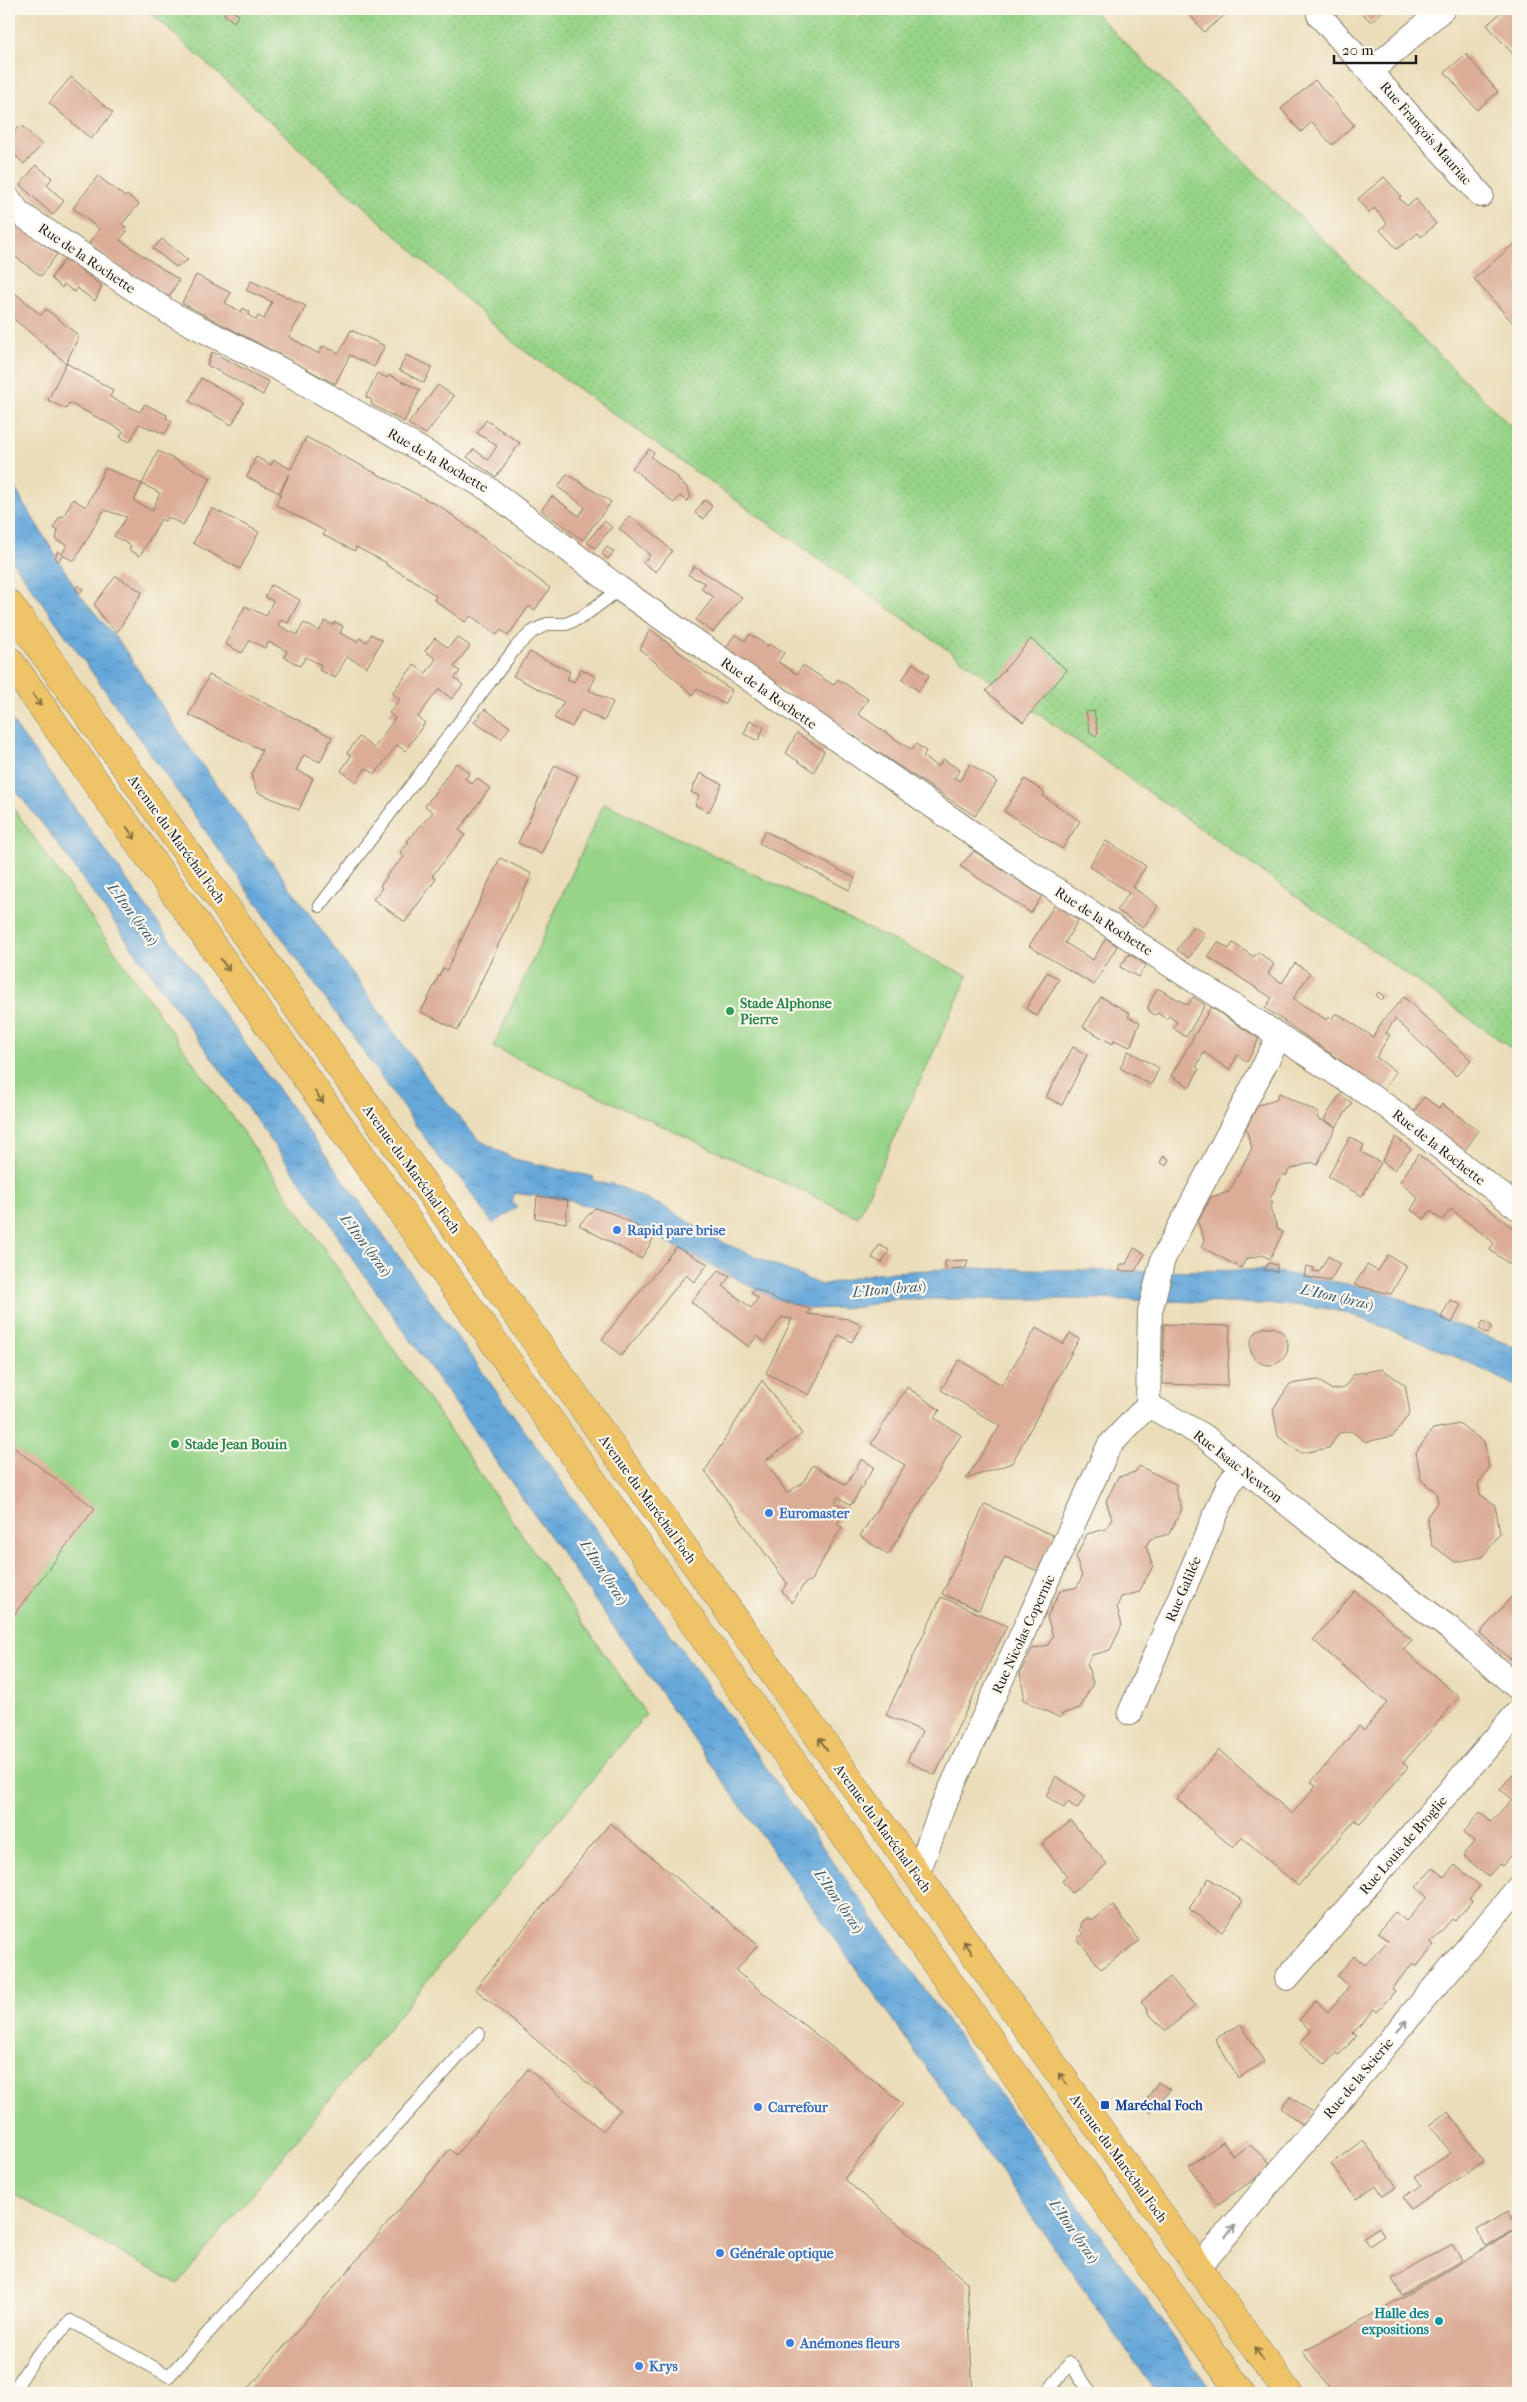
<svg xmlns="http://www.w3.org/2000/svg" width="1527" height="2402" font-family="'IM FELL French Canon',serif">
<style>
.grass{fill:url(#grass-dots);stroke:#5a7852}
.park{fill:#97d488;stroke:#5a7852}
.water{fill:url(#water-ripples);stroke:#41627b}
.building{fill:#dbad97}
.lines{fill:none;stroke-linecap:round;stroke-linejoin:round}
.service-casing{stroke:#847c6a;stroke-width:14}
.minor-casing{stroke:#847c6a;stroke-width:26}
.primary-casing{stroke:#847c6a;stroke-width:29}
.service{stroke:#fff;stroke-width:12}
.minor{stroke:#fff;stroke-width:24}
.primary{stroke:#efc469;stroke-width:28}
.oneway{stroke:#867042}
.oneway2{stroke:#999}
.leisure-dot{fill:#2e9e5b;stroke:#fbf7ec;stroke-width:2}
.shop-dot{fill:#3f7fe0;stroke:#fbf7ec;stroke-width:2}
.transit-dot{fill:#1a4fb4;stroke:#fbf7ec;stroke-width:2}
.culture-dot{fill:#0f9aa8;stroke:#fbf7ec;stroke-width:2}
.labels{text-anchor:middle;stroke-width:4.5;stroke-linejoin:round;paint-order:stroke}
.street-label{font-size:14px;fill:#1c1c1c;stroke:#fbf7ec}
.leisure-label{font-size:14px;font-weight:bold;fill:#27864d;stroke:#fbf7ec;text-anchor:start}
.shop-label{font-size:14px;font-weight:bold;fill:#366cbe;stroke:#fbf7ec;text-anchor:start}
.transit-label{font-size:14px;font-weight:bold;fill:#164399;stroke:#fbf7ec;text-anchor:start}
.culture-label{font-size:14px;font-weight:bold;fill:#0d838f;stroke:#fbf7ec;text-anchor:end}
.water-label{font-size:15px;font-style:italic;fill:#3d5b71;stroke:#fbf7ec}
</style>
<defs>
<pattern id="grass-dots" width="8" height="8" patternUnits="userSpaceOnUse" patternTransform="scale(1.25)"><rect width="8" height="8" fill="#97d488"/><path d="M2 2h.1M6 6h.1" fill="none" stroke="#82b575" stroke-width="1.8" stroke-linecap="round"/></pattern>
<pattern id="water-ripples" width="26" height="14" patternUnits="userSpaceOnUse" patternTransform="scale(1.25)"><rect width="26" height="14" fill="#66a8da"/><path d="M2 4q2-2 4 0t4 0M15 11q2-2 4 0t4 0" fill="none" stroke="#5388b0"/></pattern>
</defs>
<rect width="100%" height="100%" fill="#fbf7ec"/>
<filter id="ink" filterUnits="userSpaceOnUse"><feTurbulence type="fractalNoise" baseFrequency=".02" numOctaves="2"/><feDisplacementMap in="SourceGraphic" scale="10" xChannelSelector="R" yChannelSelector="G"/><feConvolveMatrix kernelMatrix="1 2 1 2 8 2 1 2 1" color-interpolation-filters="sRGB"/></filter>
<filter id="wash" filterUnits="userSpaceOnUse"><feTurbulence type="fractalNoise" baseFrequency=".0096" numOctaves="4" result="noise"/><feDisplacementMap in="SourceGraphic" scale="20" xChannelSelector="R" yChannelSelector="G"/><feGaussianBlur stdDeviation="1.12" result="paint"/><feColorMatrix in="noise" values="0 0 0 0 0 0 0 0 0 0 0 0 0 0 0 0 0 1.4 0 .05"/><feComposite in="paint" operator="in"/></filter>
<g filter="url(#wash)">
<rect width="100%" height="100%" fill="#ebddb9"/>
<!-- grass -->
<path class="grass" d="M147,9H850L858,19L871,9H1091L1518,433V1053L515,344Z"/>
<!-- park -->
<path class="park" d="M9,802L266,1165L646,1714L178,2284L9,2192Z
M604,803L968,976L858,1217L493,1047Z"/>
<!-- water -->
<path class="water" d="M9,479L79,594L121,644L187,744L432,1085L479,1140L514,1159L594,1177L593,1180L609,1185L611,1183L662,1206L724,1243L821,1285L876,1273L966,1268L1135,1271L1264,1270L1354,1285L1391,1294L1452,1323L1518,1348V1387L1459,1358L1378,1325L1347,1313L1324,1308L1292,1305L1100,1299H891L861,1307L810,1309L775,1299L614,1214L568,1200L514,1193L512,1203L517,1207L493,1224L460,1177L445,1166L11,559L14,554L9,545Z
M9,717L551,1467L1213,2393H1157L346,1249L329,1221L52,836L9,782Z"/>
<g id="blocks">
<!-- building -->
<path class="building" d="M228,9L239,15L234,22L224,14Z
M1185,9H1232L1204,32Z
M1358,9H1385L1371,22Z
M1505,9H1518V60L1487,25Z
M1466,54L1498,92L1477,110L1445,72Z
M71,77L113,113L91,139L49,103Z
M1315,80L1354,125L1332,145L1312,122L1301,132L1281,109Z
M21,125L42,145L24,164L9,149V136Z
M36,165L52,178L47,185L64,201L53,215L20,185Z
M98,176L125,197L127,195L139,204L122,224L128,230L120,240L179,280L169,297L132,276L89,243L99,229L73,208Z
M1384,177L1401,196L1399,198L1407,206L1416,199L1436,224L1421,237L1418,233L1397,249L1380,230L1387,223L1374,208L1369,213L1358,199Z
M16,224L57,254L41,276L9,252V233Z
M162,239L188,260L176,267L153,249Z
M1518,240V320L1514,324L1474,279Z
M65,259L102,286L95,301L77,288L74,292L64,284L62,288L51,278Z
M196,275L231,293L225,303L241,312L243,308L250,312L248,315L256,320L258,316L264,319L272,302L246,290L251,281L306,306L289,337L319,354L323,346L339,353L351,330L385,346L374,367L350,355L335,384L182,303Z
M9,288L41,315L46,309L79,336L66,363L9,315Z
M212,352L269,382L263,395L207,365Z
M406,355L432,367L424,383L399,370Z
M66,363L113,390L110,397L140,412L145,404L167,415L166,418L172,421L165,434L139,424L130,442L120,437L123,431L110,424L69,403L66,409L48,400Z
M377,373L387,378L389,375L420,390L404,422L371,404L372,400L366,397Z
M201,378L244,402L232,425L189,401Z
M438,385L454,396L426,434L408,424Z
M486,420L520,443L496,477L467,457L474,449L488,460L497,446L477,433Z
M306,437L441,507L550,588L535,610L529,606L508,636L501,630L497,635L471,616L465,622L434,600L436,596L412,579L386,565L387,563L356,547L355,551L323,535L325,531L276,505L289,474L279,493L247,477L256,457L271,465L274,460L291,469Z
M649,449L654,453L651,457L679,478L678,480L687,487L691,497L687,501L680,496L674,503L632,468Z
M158,451L211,478L183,525L168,517L165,521L161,519L140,556L129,550L131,546L114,536L127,517L104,510L74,561L62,555L58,562L55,557L58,551L62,554L67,545L56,540L58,530L53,528L60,516L63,517L73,499L86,507L105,468L142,484L134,501L152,511L160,493L142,484Z
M567,474L611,502L583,540L541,510L552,496L579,516L585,507L558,487Z
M704,500L712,506L704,519L695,513Z
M212,508L259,532L240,569L193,543Z
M629,516L652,532L672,551L656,572L643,563L650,555L619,529Z
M604,521L612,527L595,548L587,542Z
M607,547L614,552L608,559L602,554Z
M694,566L742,597L713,632L696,620L714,597L701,589L705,583L688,575Z
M116,576L142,592L117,632L104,620L94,604Z
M78,585L83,589L79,594L75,588Z
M271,585L300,600L288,623L281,620L278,625L297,635L304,623L319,631L325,621L333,625L335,622L343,626L340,633L357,642L359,638L367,642L371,634L382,640L367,667L347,657L335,678L319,670L321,665L306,657L300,666L284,657L287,651L269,642L265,648L250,640L242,653L225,644L245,606L266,616L273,601L265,597Z
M650,629L706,673L732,690L724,704L697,689L693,695L640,649Z
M735,634L745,641L750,634L768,646L769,644L784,653L778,662L797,674L803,665L833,685L838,679L868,699L858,714L912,750L916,744L926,751L923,757L938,767L943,759L960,770L954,778L960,781L970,764L997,782L975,816L724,651Z
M457,637L470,646L454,667L460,671L455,678L463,685L452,699L439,689L418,717L425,723L405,751L397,745L375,774L366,768L356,782L341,771L351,756L347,753L359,737L374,748L395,718L389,713L400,699L392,693L414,665L426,673L436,659L425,651L435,638L448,648Z
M1031,639L1067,670L1023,722L986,691Z
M530,652L570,672L567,679L574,682L581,669L596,677L589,690L613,702L604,721L581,710L572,727L554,718L564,702L513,676Z
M913,663L929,675L919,691L902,680Z
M209,675L332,737L320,762L304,755L296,770L313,778L299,810L257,792L251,776L262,750L189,715Z
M485,709L510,727L501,739L474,722Z
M1094,711L1098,733L1096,736L1090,732L1086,712Z
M750,720L764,727L758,741L744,734Z
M797,733L824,751L814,772L786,753Z
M456,763L470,773L465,779L472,784L477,778L490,788L459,830L465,835L432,876L436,879L405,922L373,899L382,888L380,886L387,877L386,876L404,857L400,853L409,842L407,841L433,812L425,806Z
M555,765L578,776L541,854L518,843Z
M700,773L722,784L709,812L695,805L699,796L691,792Z
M1025,779L1045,793L1043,796L1080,821L1062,849L1004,811Z
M765,831L855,878L849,890L759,843Z
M1106,841L1146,866L1133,887L1158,906L1143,928L1117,910L1129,893L1089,866Z
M974,851L1042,896L1031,913L960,866Z
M500,858L532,874L458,1030L421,1012L443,968L447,970Z
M1055,904L1078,920L1065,943L1093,960L1106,938L1117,946L1094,985L1029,946Z
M1193,926L1205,934L1189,958L1177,950Z
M1218,942L1229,949L1233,943L1254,957L1258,952L1274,964L1268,974L1282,983L1295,963L1310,973L1293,999L1327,1020L1329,1017L1332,1019L1335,1014L1340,1015L1373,1037L1383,1020L1404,997L1471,1060L1456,1076L1395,1019L1386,1033L1390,1035L1376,1057L1396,1072L1383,1090L1265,1008L1272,998L1208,957Z
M1129,954L1146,965L1138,977L1120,967Z
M1047,972L1059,979L1037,1016L1026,1009Z
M1157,988L1188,1005L1193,997L1205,1005L1186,1037L1173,1028L1177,1022L1169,1016L1166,1019L1158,1013L1155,1015L1149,1011L1148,1007Z
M1379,992L1384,997L1381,1000L1376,995Z
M1101,997L1130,1013L1128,1017L1140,1022L1130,1047L1114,1040L1113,1044L1083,1027Z
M1211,1007L1259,1039L1247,1062L1238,1055L1229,1070L1204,1052L1196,1067L1199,1069L1190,1087L1171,1076Z
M1073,1047L1087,1055L1062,1105L1046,1097Z
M1128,1051L1159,1068L1151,1085L1120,1068Z
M1279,1093L1319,1113L1317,1118L1336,1127L1317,1165L1312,1162L1289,1170L1286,1176L1283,1174L1269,1200L1273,1202L1270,1209L1278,1229L1283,1232L1270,1259L1262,1255L1246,1259L1241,1268L1201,1247L1204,1240L1198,1222L1211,1197L1229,1192L1252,1148L1246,1129L1258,1105L1276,1100Z
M1340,1095L1352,1103L1336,1127L1324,1119Z
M1424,1097L1439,1108L1442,1104L1479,1131L1464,1151L1413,1113Z
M1350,1137L1364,1145L1361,1152L1381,1163L1362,1196L1328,1177Z
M1396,1137L1411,1149L1394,1170L1382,1161Z
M1418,1154L1518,1232V1270L1490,1250L1494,1243L1451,1209L1442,1220L1430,1211L1424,1219L1411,1210L1418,1198L1400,1182Z
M1164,1156L1169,1159L1166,1166L1160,1162Z
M1518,1176V1193L1510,1187Z
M537,1196L568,1200L566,1223L535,1218Z
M595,1208L614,1214L655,1236L641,1259L579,1225Z
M879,1245L889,1250L882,1263L872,1258Z
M676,1247L708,1264L694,1282L686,1275L621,1356L602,1339Z
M1134,1248L1145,1254L1135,1271H1119L1121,1264H1126Z
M1388,1255L1407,1266L1391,1294L1354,1285L1367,1265L1378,1271Z
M1328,1256L1340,1264L1330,1281L1304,1277L1306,1266L1314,1268L1313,1271L1319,1272Z
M968,1260L966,1268L945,1269V1261Z
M1268,1263L1277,1265V1272L1264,1270Z
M719,1270L730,1276L723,1286L751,1308L758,1298L751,1293L755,1288L775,1299L810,1309L808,1314L848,1319L861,1325L852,1342L839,1335L809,1395L766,1373L792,1319L782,1317L765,1342L757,1336L749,1347L691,1302Z
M1450,1300L1461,1305L1452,1323L1441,1318Z
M1483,1321L1492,1326L1487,1334L1479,1329Z
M1164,1324L1230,1326L1227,1386L1163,1384Z
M1250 1346a19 19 0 1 1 38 0a19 19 0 1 1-38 0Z
M1036,1328L1063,1344L1070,1333L1079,1339L1012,1463L966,1479L1000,1426L941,1390L959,1360L1002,1385Z
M1382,1369L1405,1385L1410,1413L1393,1436L1366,1442L1351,1431L1339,1433L1329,1448L1301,1453L1278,1436L1273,1409L1290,1384L1318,1380L1332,1390L1344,1388L1354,1374Z
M762,1380L802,1434L765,1461L787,1493L803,1482L813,1465L846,1485L862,1459L874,1467L851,1505L838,1497L835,1502L847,1509L837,1524L842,1527L811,1580L804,1584L792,1603L782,1591L787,1583L705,1471Z
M907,1387L940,1410L934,1418L961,1435L888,1555L860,1536L905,1465L871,1444Z
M1460,1424L1484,1442L1489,1468L1478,1484L1480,1494L1495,1505L1500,1533L1483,1557L1455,1562L1432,1545L1427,1516L1438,1502L1436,1492L1421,1480L1416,1452L1433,1429Z
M9,1444L95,1508L9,1621Z
M1139,1466L1177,1485L1175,1490L1182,1509L1169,1534L1150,1539L1146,1546L1153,1566L1139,1592L1121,1597L1117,1607L1122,1625L1110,1650L1092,1655L1087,1664L1093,1683L1080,1708L1062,1714L1060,1718L1022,1699L1024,1694L1020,1673L1032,1649L1048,1645L1053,1636L1047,1617L1060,1591L1077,1587L1082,1577L1076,1557L1087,1534L1106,1529L1112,1519L1106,1501L1118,1477L1135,1472Z
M985,1504L1054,1536L1038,1571L1005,1557L979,1610L942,1594Z
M1518,1589V1654L1512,1661L1480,1633Z
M1355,1591L1412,1640L1403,1649L1459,1697L1403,1763L1408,1767L1400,1777L1360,1823L1355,1820L1298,1886L1242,1837L1233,1848L1177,1799L1219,1750L1292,1814L1316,1786L1311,1782L1319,1773L1359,1726L1364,1730L1387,1703L1313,1640Z
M941,1597L1007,1626L935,1775L907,1761L922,1731L886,1715Z
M1518,1768V1841L1516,1844L1518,1848L1502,1866L1499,1864L1488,1877L1463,1855L1474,1842L1463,1833L1480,1812L1491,1822L1512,1799L1500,1789Z
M1056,1776L1086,1796L1077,1809L1068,1802L1064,1808L1046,1796Z
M1071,1821L1107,1864L1072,1893L1062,1881L1067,1876L1042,1844Z
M610,1823L758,1945L736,1971L903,2104L844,2179L967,2282L973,2393H245L450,2149L456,2155L528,2069L603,2131L620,2110L475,1989Z
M1455,1865L1480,1886L1469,1899L1472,1901L1455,1921L1452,1919L1431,1943L1434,1946L1417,1966L1413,1963L1392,1988L1395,1991L1377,2012L1374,2009L1353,2033L1357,2036L1339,2055L1336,2053L1326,2065L1300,2043L1311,2031L1299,2020L1316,2001L1328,2012L1349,1987L1337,1976L1354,1956L1365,1965L1388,1941L1378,1932L1395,1912L1406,1921L1427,1897L1416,1887L1433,1868L1444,1877Z
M1209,1878L1243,1901L1222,1932L1189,1909Z
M1113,1905L1139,1941L1101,1969L1077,1938L1083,1934L1080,1930L1082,1922L1087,1918L1093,1920Z
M1170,1977L1195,2006L1166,2031L1147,2012L1149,2011L1141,2002Z
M1241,2024L1264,2062L1238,2078L1215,2039Z
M1158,2082L1170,2090L1151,2113L1144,2103Z
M1290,2096L1313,2113L1303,2125L1281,2108Z
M1448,2112L1484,2162L1410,2209L1403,2197L1421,2185L1415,2176L1451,2153L1430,2125Z
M1363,2140L1397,2187L1383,2196L1376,2185L1356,2199L1331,2164Z
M1223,2142L1233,2156L1250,2145L1270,2163L1259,2176L1217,2205L1189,2166Z
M1508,2211L1518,2228L1486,2246L1477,2230Z
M1379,2227L1384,2236L1369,2246L1363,2237Z
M1518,2229V2393H1332L1303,2352L1384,2308Z
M1452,2244L1462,2260L1402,2295L1392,2279Z"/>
</g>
</g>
<g filter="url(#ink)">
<use href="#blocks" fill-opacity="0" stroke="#847c6a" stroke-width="1"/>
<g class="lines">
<!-- service casing -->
<g class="service-casing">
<path id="service" d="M320,906L517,646L532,632L547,624H566L582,617L620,589
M12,2393L34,2359L71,2321L169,2376L479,2034
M1047,2393L1070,2363L1091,2393"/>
</g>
<!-- minor casing -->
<g class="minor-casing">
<path id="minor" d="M1319,15L1481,195
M1371,71L1443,9
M9,199L19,213L170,313L293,376L487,488L620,589L1012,861L1389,1108L1518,1208
M1279,1037L1163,1259L1150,1311L1148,1405L1204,1436L1340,1546L1449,1628L1518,1688
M1130,1713L1228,1486L1241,1466
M917,1875L942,1808L1109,1446L1148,1405
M1287,1978L1518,1712
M1198,2268L1518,1888"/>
</g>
<!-- primary casing -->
<g class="primary-casing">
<path id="primary" d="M9,604L1288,2393
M9,660L1241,2393"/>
</g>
<!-- service -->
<use href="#service" class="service"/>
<!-- minor -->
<use href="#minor" class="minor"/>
<!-- primary -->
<use href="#primary" class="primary"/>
</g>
<!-- one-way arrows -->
<defs><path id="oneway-shaft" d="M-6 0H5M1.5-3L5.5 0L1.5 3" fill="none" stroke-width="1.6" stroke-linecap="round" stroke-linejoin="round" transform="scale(1.25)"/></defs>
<g class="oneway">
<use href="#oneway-shaft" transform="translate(37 700) rotate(55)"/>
<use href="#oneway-shaft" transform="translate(131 833) rotate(55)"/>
<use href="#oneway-shaft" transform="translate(225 965) rotate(55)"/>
<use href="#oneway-shaft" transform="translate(319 1097) rotate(55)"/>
<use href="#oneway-shaft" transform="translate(823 1744) rotate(-126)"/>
<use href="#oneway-shaft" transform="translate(968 1947) rotate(-126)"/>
<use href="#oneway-shaft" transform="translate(1063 2079) rotate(-126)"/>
<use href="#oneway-shaft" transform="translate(1259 2354) rotate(-125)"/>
</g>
<g class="oneway2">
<use href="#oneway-shaft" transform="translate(1402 2026) rotate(-50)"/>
<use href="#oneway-shaft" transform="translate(1230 2231) rotate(-50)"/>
</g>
</g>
<!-- markers -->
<g class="leisure-dot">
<circle cx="730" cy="1011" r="5"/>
<circle cx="175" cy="1444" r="5"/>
</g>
<g class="shop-dot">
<circle cx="617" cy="1230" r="5"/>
<circle cx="769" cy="1513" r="5"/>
<circle cx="758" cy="2107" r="5"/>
<circle cx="720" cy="2253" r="5"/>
<circle cx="790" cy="2343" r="5"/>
<circle cx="639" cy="2366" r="5"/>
</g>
<rect class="transit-dot" x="1100" y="2100" width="10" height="10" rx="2.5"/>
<circle class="culture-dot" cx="1439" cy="2321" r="5"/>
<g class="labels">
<!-- street labels -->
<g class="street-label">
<text transform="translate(1426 133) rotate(49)" y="5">Rue François Mauriac</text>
<text transform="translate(87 258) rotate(34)" y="5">Rue de la Rochette</text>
<text transform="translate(438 460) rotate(30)" y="5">Rue de la Rochette</text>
<text transform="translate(769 693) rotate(35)" y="5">Rue de la Rochette</text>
<text transform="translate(177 839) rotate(54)" y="5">Avenue du Maréchal Foch</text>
<text transform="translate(1104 921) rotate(33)" y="5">Rue de la Rochette</text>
<text transform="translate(1439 1147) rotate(38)" y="5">Rue de la Rochette</text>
<text transform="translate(412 1169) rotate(54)" y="5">Avenue du Maréchal Foch</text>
<text transform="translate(1238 1466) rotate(38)" y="5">Rue Isaac Newton</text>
<text transform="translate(648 1499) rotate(54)" y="5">Avenue du Maréchal Foch</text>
<text transform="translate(1183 1589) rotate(-67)" y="5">Rue Galilée</text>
<text transform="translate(1023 1634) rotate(-65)" y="5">Rue Nicolas Copernic</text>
<text transform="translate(883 1828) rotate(54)" y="5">Avenue du Maréchal Foch</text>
<text transform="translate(1403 1845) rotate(-49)" y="5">Rue Louis de Broglie</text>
<text transform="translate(1358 2078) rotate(-50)" y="5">Rue de la Scierie</text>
<text transform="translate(1119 2158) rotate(54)" y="5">Avenue du Maréchal Foch</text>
</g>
<!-- leisure labels -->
<g class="leisure-label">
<text x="740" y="1008">Stade Alphonse<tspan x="740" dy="16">Pierre</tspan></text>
<text x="185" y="1449">Stade Jean Bouin</text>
</g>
<!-- shop labels -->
<g class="shop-label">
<text x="627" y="1235">Rapid pare brise</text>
<text x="779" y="1518">Euromaster</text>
<text x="768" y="2112">Carrefour</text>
<text x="730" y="2258">Générale optique</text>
<text x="800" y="2348">Anémones fleurs</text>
<text x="649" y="2371">Krys</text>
</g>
<!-- transit labels -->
<g class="transit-label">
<text x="1115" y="2110">Maréchal Foch</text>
</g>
<!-- culture labels -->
<g class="culture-label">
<text x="1429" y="2318">Halle des<tspan x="1429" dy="16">expositions</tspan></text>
</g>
<!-- water labels -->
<g class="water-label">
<text transform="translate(133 914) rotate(53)" y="5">L'Iton (bras)</text>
<text transform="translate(366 1245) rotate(53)" y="5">L'Iton (bras)</text>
<text transform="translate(889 1289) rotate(-5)" y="5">L'Iton (bras)</text>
<text transform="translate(1337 1297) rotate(13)" y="5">L'Iton (bras)</text>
<text transform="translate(604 1572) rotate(57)" y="5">L'Iton (bras)</text>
<text transform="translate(839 1901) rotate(55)" y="5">L'Iton (bras)</text>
<text transform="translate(1074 2231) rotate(55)" y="5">L'Iton (bras)</text>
</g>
</g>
<!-- margin -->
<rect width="1527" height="2402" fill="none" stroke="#fbf7ec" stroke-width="30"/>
<!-- scale -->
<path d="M1334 55v8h82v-8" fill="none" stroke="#1c1c1c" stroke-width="2.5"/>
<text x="1342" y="55" font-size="15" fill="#1c1c1c" stroke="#fbf7ec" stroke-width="4" paint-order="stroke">20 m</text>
</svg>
